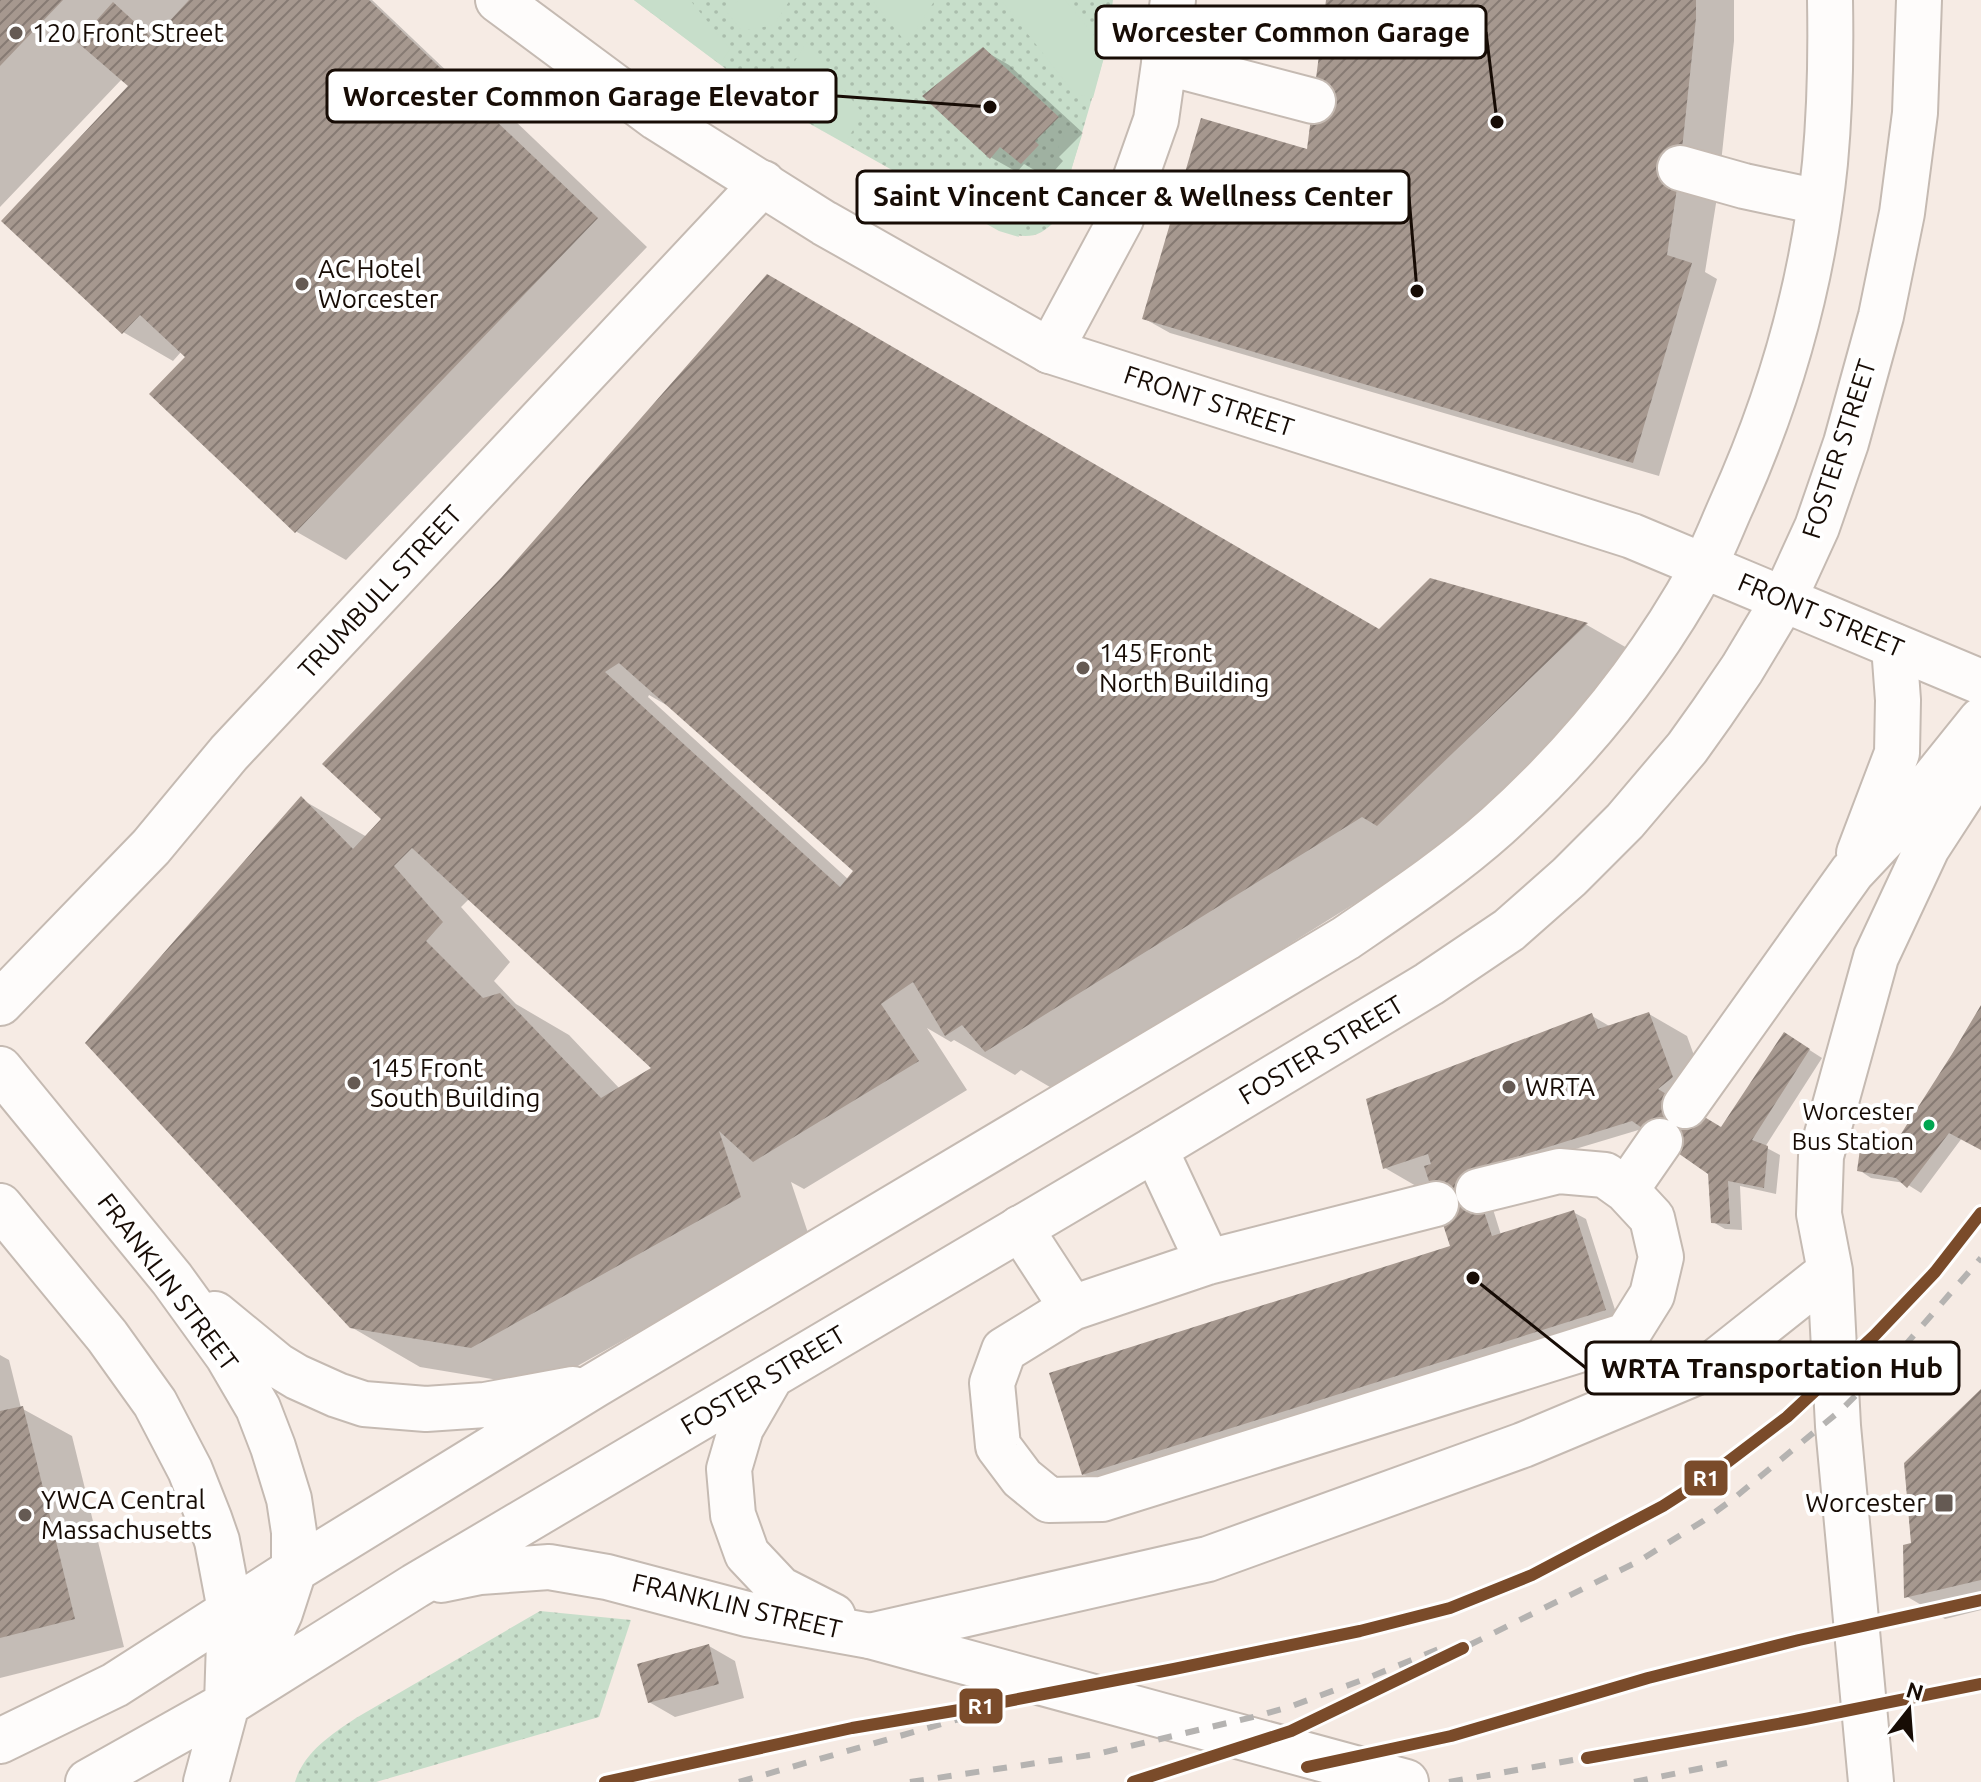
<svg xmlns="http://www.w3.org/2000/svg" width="1981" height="1782" font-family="Ubuntu,sans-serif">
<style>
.park{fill:url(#park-dots)}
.garden{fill:#c7deca}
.shadow{fill:#0003;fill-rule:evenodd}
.building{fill:url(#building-hatch);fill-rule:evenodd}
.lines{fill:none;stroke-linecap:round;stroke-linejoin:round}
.minor-casing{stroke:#c5bab2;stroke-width:48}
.major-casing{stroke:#c5bab2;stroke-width:48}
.minor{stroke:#fefcfb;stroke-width:44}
.major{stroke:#fefcfb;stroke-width:44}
.rail{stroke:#b5b3b1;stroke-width:6;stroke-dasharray:14 14;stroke-linecap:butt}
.rail-1-casing{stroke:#fff;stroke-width:18}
.rail-1{stroke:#7a4b2a;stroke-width:12}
.poi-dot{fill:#655a53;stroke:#fff;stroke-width:3}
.bus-dot{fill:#00a651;stroke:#fff;stroke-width:3}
.labels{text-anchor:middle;stroke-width:8;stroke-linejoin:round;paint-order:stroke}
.bus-label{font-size:24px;fill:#170c05;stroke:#fff;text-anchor:end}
.poi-label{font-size:26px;fill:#170c05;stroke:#fff;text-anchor:start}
.street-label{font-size:26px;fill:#170c05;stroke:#fff}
.leader{fill:none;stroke:#170c05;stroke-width:3}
.callout-dot{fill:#170c05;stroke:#fff;stroke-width:3}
.callout{fill:#fff;stroke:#170c05;stroke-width:3}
.callout-label{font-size:28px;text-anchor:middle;font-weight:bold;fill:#170c05}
.line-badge{stroke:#fff;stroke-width:3}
.badge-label{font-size:22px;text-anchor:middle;font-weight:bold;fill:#fff}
</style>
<defs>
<pattern id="park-dots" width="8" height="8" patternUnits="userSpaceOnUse" patternTransform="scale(2)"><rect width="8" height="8" fill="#c7deca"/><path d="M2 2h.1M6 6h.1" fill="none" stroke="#aabdac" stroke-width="1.8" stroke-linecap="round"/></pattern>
<pattern id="building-hatch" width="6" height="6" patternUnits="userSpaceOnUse" patternTransform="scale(2)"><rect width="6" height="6" fill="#a6988f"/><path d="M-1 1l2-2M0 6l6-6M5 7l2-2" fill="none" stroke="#867a73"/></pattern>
</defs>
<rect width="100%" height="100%" fill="#f6ebe4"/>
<!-- park -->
<path class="park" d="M634,0H1113L1106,50L1057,219C1038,240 1024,239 999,230L803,120L746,84Z
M540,1611L631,1620L599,1717L376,1782H295C304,1752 332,1734 356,1718Z"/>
<!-- garden -->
<path class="garden" d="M634,0H690L730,49L720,64Z
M739,0H790L774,25L742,31L726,11Z
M872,0H935L907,44Z
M1001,0H1065L1106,50L1093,98L1074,93Z
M807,42L863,114L845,143L771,99Z
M1066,131L1082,135L1055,221L1037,192Z
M976,185L1008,200L1019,237L999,231L962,210Z"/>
<!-- shadow -->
<path class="shadow" d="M0,0H372L474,97L512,118L647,247L346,560L297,532L152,394L187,357L181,352L173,361L123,332L131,86L122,79L0,207Z
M1329,0H1734V41L1718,191L1705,272L1717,279L1659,476L1170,333L1145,319L1317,154Z
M983,50L1009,65L1083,133L1059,157L1063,161L1048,178L1024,164L1017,172L992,158L925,96Z
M503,579L1379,631L1431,581L1587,625L1655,664L1431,856L1055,1090L1021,1070L1015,1075L954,1040L951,1042L927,1028L967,1090L804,1189L791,1182L809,1236L540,1387L420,1367L351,1327L301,799L367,837L381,821ZM649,695L675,710L856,871L849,880L648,697ZM470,898L659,1075L620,1089L569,1035L516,1004L494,981L510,962L461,907Z
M1981,1010V1149L1962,1138L1921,1193L1905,1183L1871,1178L1859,1170L1891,1153Z
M1649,1014L1687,1036L1704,1083L1673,1094L1722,1130L1797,1042L1822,1058L1765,1147L1780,1155L1776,1194L1740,1186L1742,1230L1725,1229L1713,1222L1709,1173L1645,1128L1483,1177L1501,1235L1573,1212L1586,1219L1617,1316L1096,1481L1083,1474L1452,1248L1433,1187L1423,1190L1385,1168L1592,1016L1611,1027Z
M0,1355L9,1360L21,1408L72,1436L124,1647L0,1678Z
M1981,1392V1610L1945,1619L1906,1596L1913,1544Z
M709,1646L735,1661L744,1698L675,1717L649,1702Z"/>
<!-- building -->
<path class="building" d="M0,0H63L0,66Z
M189,0H369L598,218L295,533L149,394L185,357L140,315L122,334L1,221L128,86L77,42L113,2L153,39Z
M1326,0H1696V18L1680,168L1667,255L1692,263L1633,463L1142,319L1201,118L1307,149Z
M983,47L1059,117L1035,141L1039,145L1021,164L1000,147L990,159L922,96Z
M767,274L1379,629L1430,578L1588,623L1377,826L1362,817L985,1052L962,1025L945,1036L913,982L881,1004L919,1061L753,1162L719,1131L741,1197L471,1348L350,1328L85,1043L301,796L353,849L381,819L322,764L501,578ZM619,663L853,871L840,887L605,672ZM412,848L651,1068L601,1098L500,993L483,998L426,941L443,922L394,866Z
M1981,1005V1150L1949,1133L1907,1188L1896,1178L1857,1171L1860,1149L1890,1151L1952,1054Z
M1649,1012L1673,1077L1658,1089L1721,1127L1784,1032L1810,1049L1752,1140L1768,1146L1764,1188L1728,1181L1730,1224L1711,1223L1708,1174L1632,1121L1471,1171L1492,1236L1574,1210L1606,1310L1082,1475L1049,1373L1450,1246L1424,1166L1431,1164L1428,1154L1383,1169L1366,1099L1592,1013L1598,1029Z
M1981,1389V1580L1904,1598L1903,1545L1911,1543L1904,1463Z
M23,1406L75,1619L0,1638V1411Z
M709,1644L719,1684L648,1703L637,1664Z"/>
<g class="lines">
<!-- minor casing -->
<g class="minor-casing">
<path id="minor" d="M1164,62L1313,101
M1680,168L1744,186L1819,202
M1050,351L1121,219L1156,120L1173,0
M1859,853L1897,753L1898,700L1894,646
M0,1003L151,847L229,753L763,183
M1685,1106L1852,872L1899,822L1981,720
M1155,1149L1208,1262
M1626,1190L1660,1141
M1436,1204L1208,1262L1137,1286L1072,1308L1004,1350L992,1383L998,1446L1022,1478L1049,1500L1102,1499L1627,1335L1652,1295L1661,1257L1652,1218L1626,1190L1605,1175L1559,1171L1478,1191
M1020,1228L1072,1308
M870,1636L1208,1559L1523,1445L1709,1367L1830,1271
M1871,1782L1838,1426L1830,1271L1819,1214L1821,1156L1876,957L1927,848L1981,765"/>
</g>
<!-- major casing -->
<g class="major-casing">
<path id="major" d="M498,0L657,118L824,223L1050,351L1632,536L1981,682
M0,1069L172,1279L227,1355L258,1408L273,1447L289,1499L294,1532V1570L280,1613L260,1657L235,1692
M0,1206L107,1336L155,1403L190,1470L209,1518L217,1541L230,1610L227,1704L206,1782
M215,1314L277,1365L297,1377L337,1395L364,1404L426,1409L485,1405L573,1389
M770,1378L741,1428L729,1469L733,1515L747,1554L780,1589L833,1616
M441,1580L480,1572L549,1567L607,1577L747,1614L870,1636L1406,1782
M0,1741L115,1685L294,1570L595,1385L1346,938C1397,903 1450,868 1497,826C1579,752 1650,664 1703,567C1714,548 1722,526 1731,506C1780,398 1813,281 1825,163C1830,109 1831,54 1830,0
M88,1782L227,1704L415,1586L1155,1149L1429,984L1509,930L1569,877L1625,821L1687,748L1712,713L1742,669L1784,599L1817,527L1846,443L1881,316L1902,213L1915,113L1919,0"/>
</g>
<!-- minor -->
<use href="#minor" class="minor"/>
<!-- major -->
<use href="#major" class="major"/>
<!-- rail -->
<path class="rail" d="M605,1782L852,1728L977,1707L1174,1669L1360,1631L1450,1608L1532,1575L1663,1506L1708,1477L1787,1417L1875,1335L1935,1272L1981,1213
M739,1782L959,1719
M910,1782L1097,1754L1257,1716L1289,1707L1365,1679L1439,1649
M1133,1782L1291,1731L1429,1665L1639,1561L1703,1521L1733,1499L1841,1410L1895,1357L1981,1258
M1449,1782L1805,1719L1981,1684
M1634,1782L1727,1763"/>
<!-- rail-1 casing -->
<g class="rail-1-casing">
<path id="rail-1" d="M1587,1758L1805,1719L1981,1684
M1307,1767L1451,1736L1648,1678L1799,1640L1981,1600
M605,1782L852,1728L977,1707L1174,1669L1360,1631L1450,1608L1532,1575L1663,1506L1708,1477L1787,1417L1875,1335L1935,1272L1981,1213
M1133,1782L1291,1731L1463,1648"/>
</g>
<!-- rail-1 -->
<use href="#rail-1" class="rail-1"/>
</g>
<!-- markers -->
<g class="poi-dot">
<circle cx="16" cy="33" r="8"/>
<circle cx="302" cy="284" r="8"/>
<circle cx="1083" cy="668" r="8"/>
<circle cx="354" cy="1083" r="8"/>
<circle cx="1509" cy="1087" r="8"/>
<rect x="1934" y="1493" width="20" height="20" rx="4"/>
<circle cx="25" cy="1515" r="8"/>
</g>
<circle class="bus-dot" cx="1929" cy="1125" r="7"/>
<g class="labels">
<!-- bus labels -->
<g class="bus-label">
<text x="1914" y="1120">Worcester<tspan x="1914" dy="30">Bus Station</tspan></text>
</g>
<!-- poi labels -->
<g class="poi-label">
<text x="32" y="42">120 Front Street</text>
<text x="318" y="278">AC Hotel<tspan x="318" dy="30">Worcester</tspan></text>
<text x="1099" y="662">145 Front<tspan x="1099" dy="30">North Building</tspan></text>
<text x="370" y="1077">145 Front<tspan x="370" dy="30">South Building</tspan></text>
<text x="1525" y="1096">WRTA</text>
<text x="41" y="1509">YWCA Central<tspan x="41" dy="30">Massachusetts</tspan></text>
<text x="1926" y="1512" text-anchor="end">Worcester</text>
</g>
<!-- street labels -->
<g class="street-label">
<text transform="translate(1209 401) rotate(18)" y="9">FRONT STREET</text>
<text transform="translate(1839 449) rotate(-72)" y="9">FOSTER STREET</text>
<text transform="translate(380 592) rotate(-47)" y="9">TRUMBULL STREET</text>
<text transform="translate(1821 615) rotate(23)" y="9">FRONT STREET</text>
<text transform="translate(1321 1050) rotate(-31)" y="9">FOSTER STREET</text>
<text transform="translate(168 1282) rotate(53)" y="9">FRANKLIN STREET</text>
<text transform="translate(763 1380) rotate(-31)" y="9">FOSTER STREET</text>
<text transform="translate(737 1606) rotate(13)" y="9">FRANKLIN STREET</text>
</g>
</g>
<!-- callouts -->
<path class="leader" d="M1497 122L1486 32M990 107L836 96M1417 291L1409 197M1473 1278L1586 1368"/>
<g class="callout-dot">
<circle cx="1497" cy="122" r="8"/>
<circle cx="990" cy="107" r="8"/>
<circle cx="1417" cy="291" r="8"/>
<circle cx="1473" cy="1278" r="8"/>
</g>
<g class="callout">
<rect x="1096" y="6" width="390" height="52" rx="8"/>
<rect x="327" y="70" width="509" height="52" rx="8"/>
<rect x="857" y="171" width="552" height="52" rx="8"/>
<rect x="1586" y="1342" width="373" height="52" rx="8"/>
</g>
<g class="callout-label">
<text x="1291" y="42">Worcester Common Garage</text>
<text x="581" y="106">Worcester Common Garage Elevator</text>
<text x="1133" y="206">Saint Vincent Cancer &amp; Wellness Center</text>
<text x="1772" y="1378">WRTA Transportation Hub</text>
</g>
<g class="line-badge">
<rect x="1683" y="1459" width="46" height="38" rx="8" fill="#7a4b2a"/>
<rect x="958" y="1687" width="46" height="38" rx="8" fill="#7a4b2a"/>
</g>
<g class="badge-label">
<text x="1706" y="1486">R1</text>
<text x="981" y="1714">R1</text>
</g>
<!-- north arrow -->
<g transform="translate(1909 1710) rotate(17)" stroke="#ffffff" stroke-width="6" paint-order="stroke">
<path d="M0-6L14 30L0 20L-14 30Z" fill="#170c05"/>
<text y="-12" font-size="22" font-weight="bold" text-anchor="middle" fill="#170c05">N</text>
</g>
</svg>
